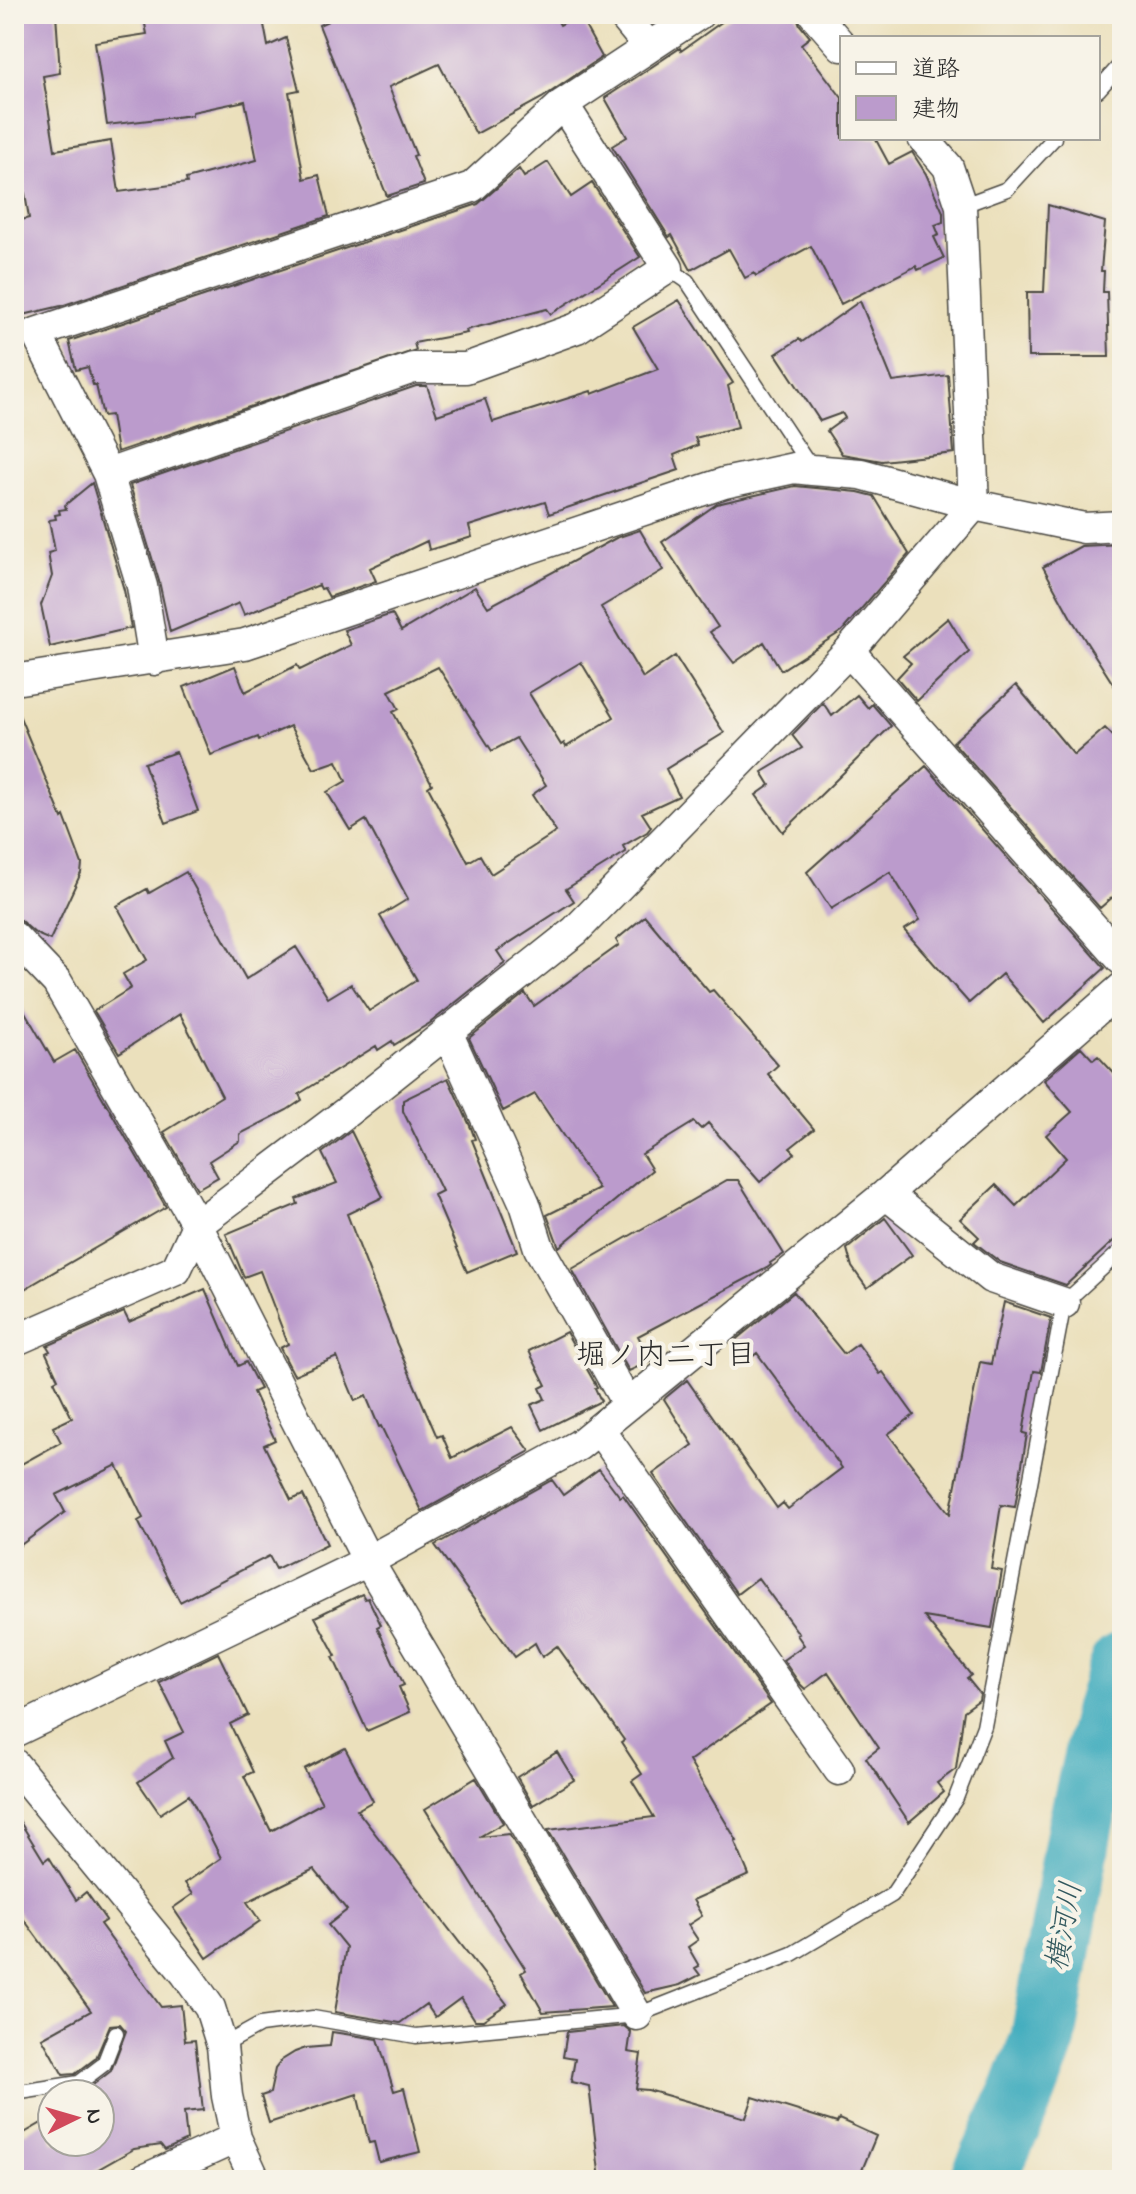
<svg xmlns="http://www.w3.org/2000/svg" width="1136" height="2194" font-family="'Indie Flower','Klee One',sans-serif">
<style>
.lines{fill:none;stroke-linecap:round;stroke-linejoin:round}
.river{stroke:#3eabbd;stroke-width:66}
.building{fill:#bb9bcc;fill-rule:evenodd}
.service-casing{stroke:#484641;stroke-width:17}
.minor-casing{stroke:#484641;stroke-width:33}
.service{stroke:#fff;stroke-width:14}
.minor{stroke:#fff;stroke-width:30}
.labels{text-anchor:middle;stroke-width:8;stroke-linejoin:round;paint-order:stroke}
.neighbourhood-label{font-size:30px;fill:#2b2b2b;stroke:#f7f3e8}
.water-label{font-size:30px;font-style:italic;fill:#32585e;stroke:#f7f3e8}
</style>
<rect width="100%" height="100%" fill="#f7f3e8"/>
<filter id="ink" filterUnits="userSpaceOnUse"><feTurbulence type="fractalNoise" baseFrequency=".0125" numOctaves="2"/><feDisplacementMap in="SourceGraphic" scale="16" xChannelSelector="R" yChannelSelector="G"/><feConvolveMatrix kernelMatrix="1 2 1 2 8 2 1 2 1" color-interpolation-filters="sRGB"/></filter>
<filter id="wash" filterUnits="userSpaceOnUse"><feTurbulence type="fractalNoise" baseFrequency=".006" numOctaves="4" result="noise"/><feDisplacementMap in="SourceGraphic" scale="32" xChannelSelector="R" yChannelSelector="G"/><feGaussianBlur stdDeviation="1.8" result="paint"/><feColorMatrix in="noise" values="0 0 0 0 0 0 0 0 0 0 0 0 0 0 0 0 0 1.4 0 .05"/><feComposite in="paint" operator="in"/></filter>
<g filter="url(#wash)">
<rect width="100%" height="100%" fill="#ebe0bc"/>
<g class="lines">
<!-- river -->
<path class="river" d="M983,2180L1023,2093L1043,2040L1080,1827L1107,1709L1122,1665"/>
</g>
<g id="blocks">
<!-- building -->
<path class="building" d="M14,14H56L60,73L43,76L55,150L111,141L119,192L187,183L186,179L257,160L245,101L192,112V115L107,125L95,42L147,34L143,14H262L268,46L286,38L299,90L289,92L304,179L319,175L329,216L61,306L23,315L14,284V222L29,218L14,126Z
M325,14H554L560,25L579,15L602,57L542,98L476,134L439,64L389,87L416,155L413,156L424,184L387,196L319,25L328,21Z
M733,14H796L800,25L810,37L801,44L842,98V138H875L889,164L912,152L926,174L943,212V222L935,225L939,235L934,237L944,258L918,270L916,266L841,304L811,246L756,276L754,273L745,278L729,249L691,270L672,235L669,237L612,146L627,137L605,98L680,48L681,51Z
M548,162L571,197L592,183L640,257L551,314L547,309L466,330L467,333L414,343L416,350L117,452L111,415L103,416L96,385H93L88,367L76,370L69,341L478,204L519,169L524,177Z
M1048,205L1105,222L1101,271H1104L1103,292H1107L1109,357H1028L1027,292H1044Z
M679,300L733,383L728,386L738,427L695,438L698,445L674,455L679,470L549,514L545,502L469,526L472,537L429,550L427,541L370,568L376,581L329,597L324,588L321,589L319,585L244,615L239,603L170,632L159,581L130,485L416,386H427L437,415L485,399L493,422L591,391L592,394L658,369L633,327Z
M860,301L893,382L948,375L954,453L882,461L842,454L827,431L845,418L842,413L820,421L776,354L799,339L802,342Z
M92,483L124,590L131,628L50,647L41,605L52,576L48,553L55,551L49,520L56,519L55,515L60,514L59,510L66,509L65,505Z
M795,486L858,492L874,496L909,554L842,631L781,670L764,642L734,663L710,632L718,627L662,542L717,504Z
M640,530L663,570L601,607L643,678L675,656L724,733L666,769L679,796L642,813L651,827L647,832L623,846L626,852L566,889L574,901L497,951L505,963L430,1023L394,1045L392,1041L378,1050L376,1046L299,1094L302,1100L287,1110L240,1134V1141L209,1161L218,1177L197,1189L164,1132L222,1096L180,1014L119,1053L94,1011L131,988L123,974L147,960L117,906L147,889L149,893L186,872L246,979L296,947L328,998L351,984L369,1011L417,980L380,916L408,899L366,820L350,830L327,792L346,781L337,761L314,769L290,726L259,740L258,737L211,755L184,687L235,666L245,692L297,665L300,670L351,645L344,630L392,614L401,631L475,587L488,607L616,538ZM581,662L614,717L566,747L564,743L561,745L529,693ZM438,667L492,751L516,738L546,785L532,795L556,832L491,874L480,855L468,862L428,787L432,784L393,712L399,709L389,691Z
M1122,544V698L1071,618L1043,567L1081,546Z
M948,618L969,652L917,701L897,678L911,663L903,656Z
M1016,685L1074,755L1105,728L1122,745V889L1100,908L953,742Z
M857,695L868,708L872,704L891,726L783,832L756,795L770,785L762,772L802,748L792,735L823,703L832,716Z
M14,703L62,818L64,816L82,864L81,873L50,940L36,934L20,920H14Z
M176,752L198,811L166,823L144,763Z
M926,766L1105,968L1044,1023L1002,974L969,1003L904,930L920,920L890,872L831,909L807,872Z
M645,916L709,992L713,990L778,1065L768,1074L814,1129L790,1148L795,1153L760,1182L708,1123L701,1129L694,1122L642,1154L652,1170L559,1247L547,1215L599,1189L535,1094L503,1111L469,1038L525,993L534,1006L619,945L616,940Z
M14,993L54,1062L75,1050L166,1207L14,1295Z
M1081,1047L1093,1060L1098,1056L1122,1082V1233L1066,1285L1000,1262L974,1242L979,1237L960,1219L996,1185L1016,1206L1066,1158L1046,1135L1072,1112L1044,1080Z
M448,1078L471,1128L475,1139L472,1140L517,1251L467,1272L434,1195L442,1191L403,1111V1100Z
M351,1131L383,1197L347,1214L396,1342L437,1437L442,1435L452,1458L512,1427L530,1451L422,1511L381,1426L379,1427L366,1396L355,1401L337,1357L294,1375L280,1348L288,1344L260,1271L244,1277L226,1234L298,1204L296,1199L337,1183L322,1153Z
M727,1180H738L784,1254L770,1263L771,1265L767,1268L638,1336L651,1361L629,1371L572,1269Z
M885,1218L912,1255L867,1288L852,1267L847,1249Z
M205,1289L238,1366L246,1362L260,1389L253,1392L275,1440L264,1445L291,1500L303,1495L327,1544L276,1569L269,1556L180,1602L138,1521L143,1518L117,1465L56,1495L65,1512L14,1550V1468L61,1442L53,1427L72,1418L54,1381L58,1379L46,1353L50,1351L47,1346L124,1312L129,1322Z
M794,1292L844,1354L858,1344L880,1374L883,1372L914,1415L888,1434L950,1514L980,1362L991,1364L1004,1302L1051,1318L1041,1372L1034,1371L1023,1433L1027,1434L1015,1507L1001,1505L991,1569L1002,1571L992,1628L924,1617L971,1675L967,1678L980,1694L979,1700L964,1711L956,1769L937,1783L944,1792L909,1822L866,1758L879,1748L828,1672L805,1689L800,1684L783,1660L804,1645L797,1635L799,1634L758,1578L737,1594L653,1474L693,1445L664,1399L687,1380L777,1508L783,1503L788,1509L842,1468L757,1353L747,1361L733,1342Z
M566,1332L597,1387L595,1388L601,1401L543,1430L531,1405L545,1399L540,1388L546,1385L529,1351Z
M599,1469L620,1497L623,1495L771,1704L689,1761L737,1841L735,1842L749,1875L693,1900L702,1916L688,1925L698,1940L688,1947L699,1966L695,1968L700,1975L680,1985L645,1993L548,1830L654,1817L632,1781L642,1774L621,1742L624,1740L557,1646L542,1657L535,1643L515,1657L435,1545L552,1480L563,1495Z
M362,1594L365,1599L368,1598L381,1625L377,1627L404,1685L399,1687L410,1712L367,1731L333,1657L336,1656L315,1617Z
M218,1653L248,1715L230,1724L253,1772L244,1776L271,1831L322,1803L304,1769L345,1748L373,1801L357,1810L507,2004L483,2020H475L461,1998L435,2017L426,2004L400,2023L335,2012L346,1947L328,1925L347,1910L314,1869L247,1902L260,1921L207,1958L173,1908L193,1894L185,1883L221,1858L189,1795L160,1814L138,1782L173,1758L165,1741L184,1732L159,1682Z
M557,1752L574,1780L533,1805L517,1777Z
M476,1778L503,1823L479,1837L509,1834L612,2007L543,2012L521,1973L526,1970L425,1809Z
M14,1812L44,1861L49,1857L76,1900L86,1892L106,1920L100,1924L161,2007L181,2005L185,2041L195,2040L203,2110L184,2112L187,2140L165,2150L161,2145L134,2149L79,2180H14V2139L52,2117V2142H100V2094H73L85,2091L111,2071L126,2031L120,2024L110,2025L96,2058L75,2074L63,2075L42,2038L91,2011L14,1906Z
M624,2026L631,2032L628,2052L641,2054L636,2089L648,2090L746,2118L753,2097L837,2123L839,2119L876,2136L858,2180H600L589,2086L571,2082L575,2059L563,2057L567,2032Z
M332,2032L378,2039L394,2091L404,2088L420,2152L379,2162L374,2142L369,2143L357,2094L269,2123L261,2096L270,2093L275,2069L282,2060L295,2052L306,2048L330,2046Z"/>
</g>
</g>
<g filter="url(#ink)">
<use href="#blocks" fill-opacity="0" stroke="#484641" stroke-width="2"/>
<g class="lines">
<!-- service casing -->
<g class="service-casing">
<path id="service" d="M1098,90L1122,63
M961,206L1007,189L1054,138
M668,268L687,281L811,468
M14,334L36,333
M222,2046L260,2025L313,2018L416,2036L637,2015L792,1954L892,1895L956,1798L984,1726L1064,1303L1122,1250
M14,2093L79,2083L104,2064L116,2033"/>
</g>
<!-- minor casing -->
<g class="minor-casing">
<path id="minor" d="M622,14L649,47
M814,14L842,46
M563,104L668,268L577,328L466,368H413L108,474L36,333L472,187L563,104L699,14
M108,474L142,586L154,660
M849,651L1122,960
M14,680L245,644L724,483L794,468L812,470L861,474L974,505L961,206L948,167L923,138
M14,937L57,982L197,1225L368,1561L637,2015
M447,1032L525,1204L539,1248L628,1405
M886,1194L991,1278L1064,1303
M14,1341L176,1270L197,1225L348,1111L575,931L849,651L974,505L1084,528L1122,526
M599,1429L839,1770
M14,1732L368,1561L579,1445L886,1194L1122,988
M14,1764L186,1974L210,2008L222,2046L227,2096L236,2138L255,2180
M143,2180L236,2138"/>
</g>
<!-- service -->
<use href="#service" class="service"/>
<!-- minor -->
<use href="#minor" class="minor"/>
</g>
</g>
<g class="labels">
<!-- neighbourhood labels -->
<g class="neighbourhood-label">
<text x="666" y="1364">堀ノ内二丁目</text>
</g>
<!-- water labels -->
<g class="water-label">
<text transform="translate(1063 1926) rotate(-80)" y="10">横河川</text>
</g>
</g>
<!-- margin -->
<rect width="1136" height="2194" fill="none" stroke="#f7f3e8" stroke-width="48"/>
<!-- legend -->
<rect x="840" y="36" width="260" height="104" fill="#f7f3e8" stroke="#a5a39c" stroke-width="2"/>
<rect x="856" y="62" width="40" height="12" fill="#ffffff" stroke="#a5a39c" stroke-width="2"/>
<text x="912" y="76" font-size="24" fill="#2b2b2b">道路</text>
<rect x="856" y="96" width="40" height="24" fill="#bb9bcc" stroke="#a5a39c" stroke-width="2"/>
<text x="912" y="116" font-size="24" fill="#2b2b2b">建物</text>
<!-- north arrow -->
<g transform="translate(76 2118) rotate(85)"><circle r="38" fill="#f7f3e8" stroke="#a5a39c" stroke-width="2"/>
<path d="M0-6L14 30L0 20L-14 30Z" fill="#d1495b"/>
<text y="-12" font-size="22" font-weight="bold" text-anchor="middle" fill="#2b2b2b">N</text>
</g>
</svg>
